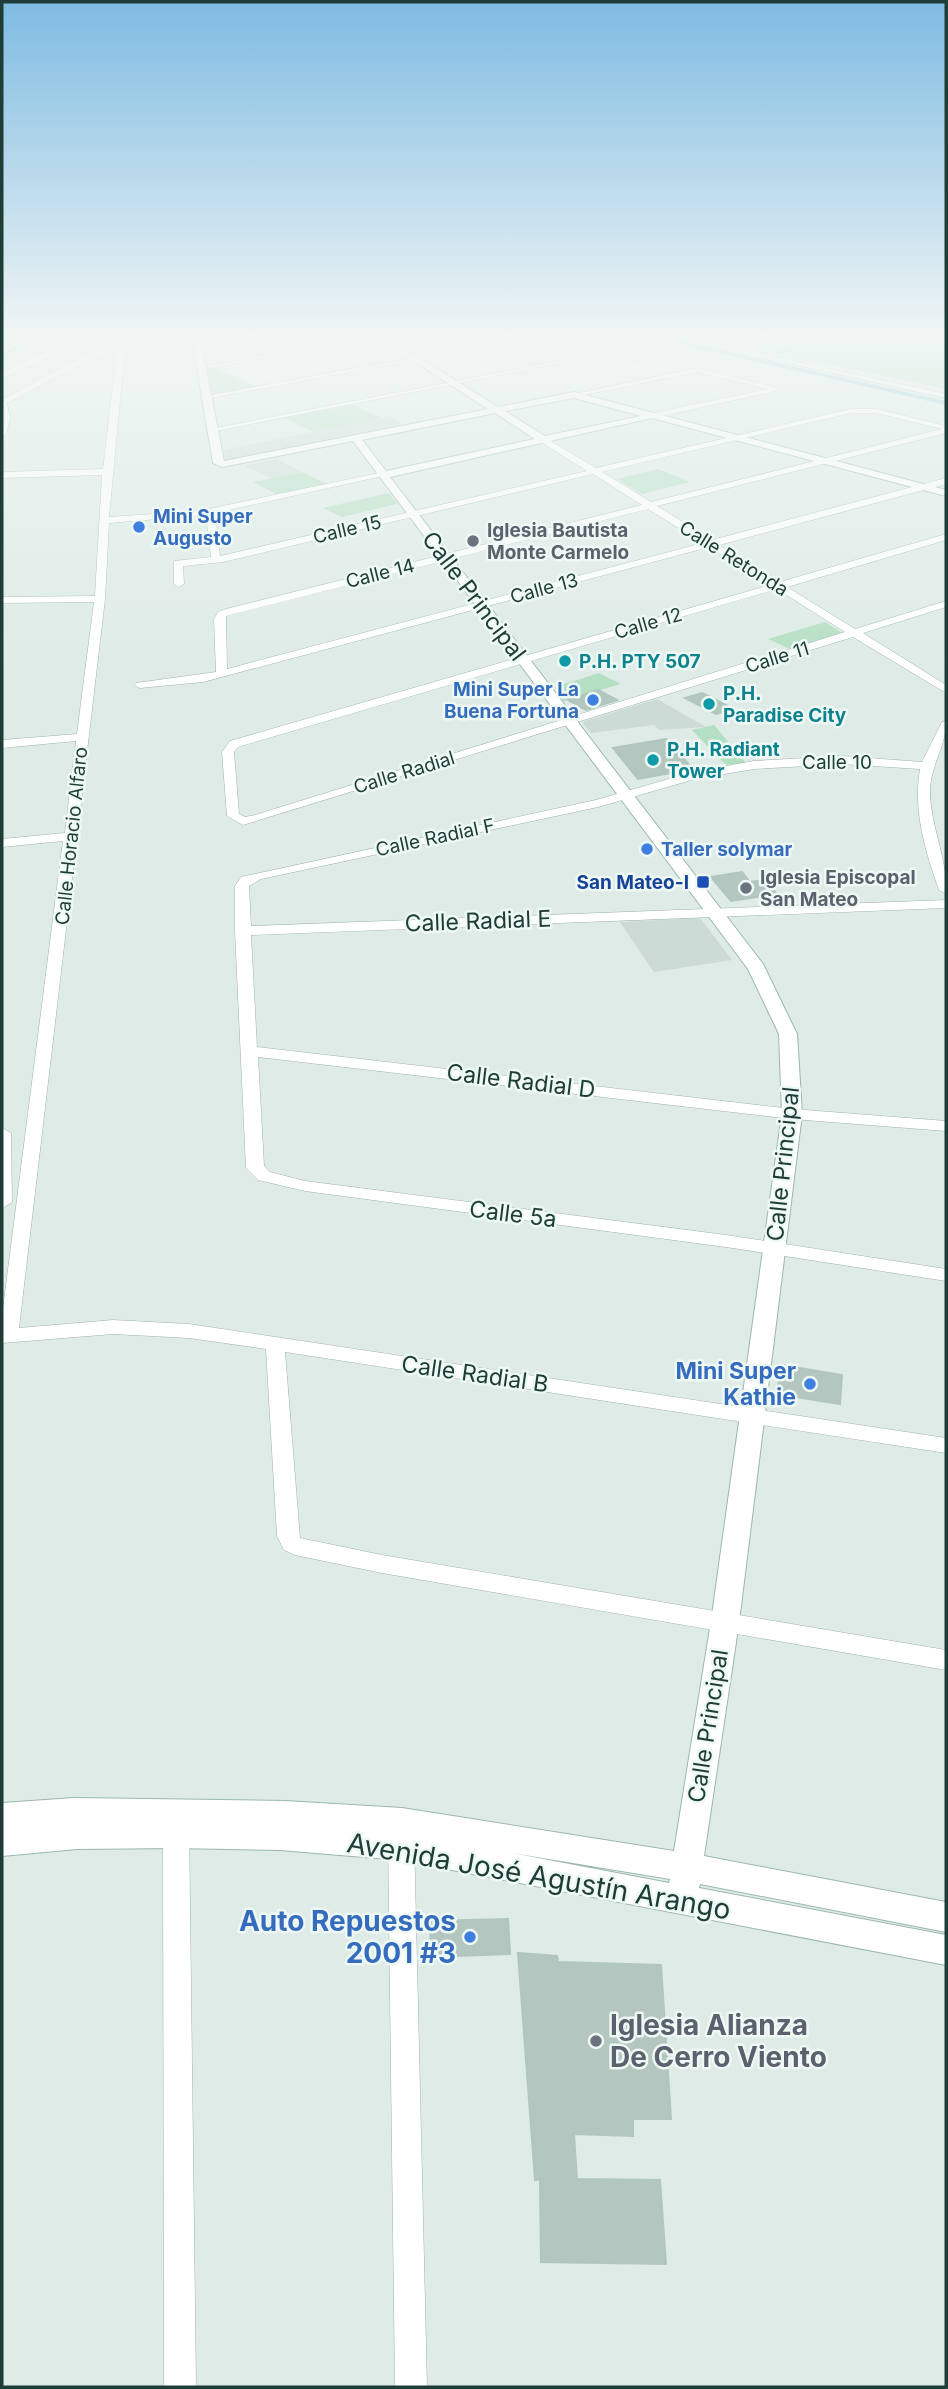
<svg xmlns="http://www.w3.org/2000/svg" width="948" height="2389" font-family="Inter,sans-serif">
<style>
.built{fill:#ccdbd5}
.green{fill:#b4dfc2}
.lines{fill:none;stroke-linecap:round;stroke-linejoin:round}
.stream{stroke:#7fc5d8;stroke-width:2.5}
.canal{fill:#7fc5d8;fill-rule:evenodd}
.building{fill:#b3c6bf;stroke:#b0c6be;stroke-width:2}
.street-casing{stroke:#a0b3ae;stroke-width:1}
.secondary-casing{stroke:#9bb8af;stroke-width:2}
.street{fill:#fff;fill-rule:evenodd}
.secondary{fill:#fff;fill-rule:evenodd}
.shop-dot{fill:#3f7fe0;stroke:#eef8f4;stroke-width:2.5}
.worship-dot{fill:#6b7280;stroke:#eef8f4;stroke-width:2.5}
.culture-dot{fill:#0f9aa8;stroke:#eef8f4;stroke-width:2.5}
.transit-dot{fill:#1a4fb4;stroke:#eef8f4;stroke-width:2.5}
.labels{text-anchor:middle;stroke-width:5;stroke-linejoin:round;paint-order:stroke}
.far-shop-label{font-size:19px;font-weight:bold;fill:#366cbe;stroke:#eef8f4;text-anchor:start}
.far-street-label{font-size:19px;fill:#1d3d36;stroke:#eef8f4}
.far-worship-label{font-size:19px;font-weight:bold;fill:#5b616d;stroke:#eef8f4;text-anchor:start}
.far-culture-label{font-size:19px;font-weight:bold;fill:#0d838f;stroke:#eef8f4;text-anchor:start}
.far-transit-label{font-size:19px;font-weight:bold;fill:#164399;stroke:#eef8f4;text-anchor:end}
.street-label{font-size:23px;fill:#1d3d36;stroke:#eef8f4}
.shop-label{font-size:23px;font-weight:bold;fill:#366cbe;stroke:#eef8f4;text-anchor:end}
.near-street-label{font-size:28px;fill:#1d3d36;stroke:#eef8f4}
.near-shop-label{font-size:28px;font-weight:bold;fill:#366cbe;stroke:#eef8f4;text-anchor:end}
.near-worship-label{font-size:28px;font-weight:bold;fill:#5b616d;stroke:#eef8f4;text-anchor:start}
</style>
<rect width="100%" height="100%" fill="#deebe6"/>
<!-- built -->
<path class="built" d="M690,350L632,365L606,356L629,351Z
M390,416L405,426L226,462L224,450Z
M277,459L302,472L270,478L244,466Z
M657,699L706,727L659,730L654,725L591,733L582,722Z
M700,918L732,960L654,972L620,922Z"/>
<!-- green -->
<path class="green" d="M698,337H946V389Z
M214,367L257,387L213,394L208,368Z
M354,405L382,418L313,432L285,418Z
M658,469L690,482L642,494L617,479Z
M302,472L328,484L278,495L253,482Z
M389,493L397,504L342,517L323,508Z
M825,622L842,633L790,649L768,639Z
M599,673L621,684L563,701L555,687Z
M714,725L746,763L726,765L692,730Z"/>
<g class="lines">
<!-- stream -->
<path class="stream" d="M781,353L805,337
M2,355L37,337
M766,363L771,360"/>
<!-- canal -->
<path class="canal" d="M649,337H662L946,401V405Z"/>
</g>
<!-- building -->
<path class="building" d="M598,690L617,700L586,710L568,700Z
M702,693L734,709L716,714L685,698Z
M666,739L693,769L638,779L613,748Z
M742,872L750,882L765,880L777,894L731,901L711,877Z
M781,1365L842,1375L840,1404L777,1394Z
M508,1919L510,1954L431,1957L430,1921Z
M518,1953L557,1956L558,1962L661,1965L671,2119H633V2136L574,2134L577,2179L660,2180L666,2264L541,2262L540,2179L535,2180Z"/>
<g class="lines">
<!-- street casing -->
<g class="street-casing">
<path id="street" d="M60,337H69L48,349L55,350V354L2,378V373L45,352L38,349Z
M123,337H130L125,348L109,517L199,511L383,472L387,475L215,513L220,556L587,471L541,442L544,437L596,468L851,409H877L946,426V433L657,506L712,540L946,478V484L719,545L780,582L946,534V540L787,587L855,629L946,601V607L863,633L946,685V693L853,637L243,825L227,816L222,752L230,741L770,585L709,547L203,682L140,688L134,685L136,683L216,672L214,619L218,612L226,609L642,505L593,474L223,562L183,566L184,584L179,587L174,584V561L211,557L206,515L109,523L105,599L19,1328L113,1320L189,1324L946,1438V1453L285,1352L300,1538L382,1555L946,1650V1670L382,1573L295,1555L284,1550L277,1536L266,1349L189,1338L113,1334L2,1343V1316L63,841L2,847V839L65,833L76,741L2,748V740L77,734L94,602L2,603V597L95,596L102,475L2,478V472L103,469L117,351L96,356L7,403L10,418L6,434L2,437V400L91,352L118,346ZM851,413H877L942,429L651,502L602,472ZM648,509L703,543L227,669L226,616ZM777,589L845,632L255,815L245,817L239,814L234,752L238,747Z
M202,337H219L196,342L192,340Z
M262,337H278L225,347L221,345Z
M365,337H380L211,368L207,366Z
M523,337H538L205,399L201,397Z
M558,337H569L614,347L617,352L210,432L206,430L609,351Z
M671,337H684L946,394V398Z
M697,368L779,388L772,392L652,418L649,414L768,389L697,372L574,397L570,395Z
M946,721C947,744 930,766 930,791C930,826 948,859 946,894L939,890C925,850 913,812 920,769L842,764L754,769L695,779L598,807L261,879L249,886L251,926L946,900V908L251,935L257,1047L792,1109L946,1121V1131L792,1119L258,1057L264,1166L270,1172L305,1181L726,1235L946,1269V1281L726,1247L305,1191L258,1180L246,1168L235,931V886L241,877L596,800L693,772L754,761L842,756L922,762L942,722Z
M2,1128L11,1133L12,1202L3,1208Z
M176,1813L185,1816L189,1824L196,2387H164L163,1824L167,1816Z
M401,1825L410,1828L414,1836L427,2387H395L388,1836L392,1828Z"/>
</g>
<!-- secondary casing -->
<g class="secondary-casing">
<path id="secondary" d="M192,337H200L224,461L488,409L376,337H386L498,407L574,392L946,490V496L652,418L390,477L763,964L797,1034L802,1114L739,1622L704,1856L946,1902V1932L700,1884L699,1888L946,1935V1965L400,1860L280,1850L176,1848L77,1849L2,1856V1803L74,1798L285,1801L402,1808L674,1851L711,1622L782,1114L779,1034L748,969L353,441L222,467L213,463ZM574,398L641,416L545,436L505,411ZM495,413L535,439L386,471L362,440ZM512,1853L670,1879L669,1883Z"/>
</g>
<!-- street -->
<use href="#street" class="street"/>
<!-- secondary -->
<use href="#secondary" class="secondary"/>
</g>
<!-- sky -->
<linearGradient id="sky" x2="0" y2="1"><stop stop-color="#7ebbe2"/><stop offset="0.5" stop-color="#f0f6f4"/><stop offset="1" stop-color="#f0f6f4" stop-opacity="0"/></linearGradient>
<rect width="948" height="671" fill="url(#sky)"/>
<!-- markers -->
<g class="shop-dot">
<circle cx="139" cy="527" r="7"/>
<circle cx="593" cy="700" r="7"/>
<circle cx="647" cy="849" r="7"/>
<circle cx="810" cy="1384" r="7"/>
<circle cx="470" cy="1937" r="7"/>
</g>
<g class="worship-dot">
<circle cx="473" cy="541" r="7"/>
<circle cx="746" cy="888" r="7"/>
<circle cx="596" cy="2041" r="7"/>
</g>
<g class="culture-dot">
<circle cx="565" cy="661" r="7"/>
<circle cx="709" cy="704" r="7"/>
<circle cx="653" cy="760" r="7"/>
</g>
<rect class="transit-dot" x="696" y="875" width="14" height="14" rx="3.5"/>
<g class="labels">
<!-- far-shop labels -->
<g class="far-shop-label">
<text x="153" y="523">Mini Super<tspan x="153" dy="22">Augusto</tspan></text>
<text x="579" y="696" text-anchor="end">Mini Super La<tspan x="579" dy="22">Buena Fortuna</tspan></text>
<text x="661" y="856">Taller solymar</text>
</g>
<!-- far-street labels -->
<g class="far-street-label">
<text transform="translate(347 529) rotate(-13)" y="7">Calle 15</text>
<text transform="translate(734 558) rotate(32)" y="7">Calle Retonda</text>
<text transform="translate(380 573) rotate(-14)" y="7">Calle 14</text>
<text transform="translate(544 588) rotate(-15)" y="7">Calle 13</text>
<text transform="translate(648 623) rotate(-16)" y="7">Calle 12</text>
<text transform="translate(777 657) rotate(-17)" y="7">Calle 11</text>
<text x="837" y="769">Calle 10</text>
<text transform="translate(404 772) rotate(-17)" y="7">Calle Radial</text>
<text transform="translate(71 836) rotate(-84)" y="7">Calle Horacio Alfaro</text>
<text transform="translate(435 837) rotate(-12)" y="7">Calle Radial F</text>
</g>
<!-- far-worship labels -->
<g class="far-worship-label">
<text x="487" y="537">Iglesia Bautista<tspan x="487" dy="22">Monte Carmelo</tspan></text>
<text x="760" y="884">Iglesia Episcopal<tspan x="760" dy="22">San Mateo</tspan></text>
</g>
<!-- far-culture labels -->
<g class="far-culture-label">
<text x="579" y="668">P.H. PTY 507</text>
<text x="723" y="700">P.H.<tspan x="723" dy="22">Paradise City</tspan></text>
<text x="667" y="756">P.H. Radiant<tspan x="667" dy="22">Tower</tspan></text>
</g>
<!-- far-transit labels -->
<g class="far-transit-label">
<text x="689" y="889">San Mateo-I</text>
</g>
<!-- street labels -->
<g class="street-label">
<text transform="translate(474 596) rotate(53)" y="8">Calle Principal</text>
<text transform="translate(478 921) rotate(-2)" y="8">Calle Radial E</text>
<text transform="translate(521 1081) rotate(7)" y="8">Calle Radial D</text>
<text transform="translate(783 1164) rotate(-84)" y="8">Calle Principal</text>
<text transform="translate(513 1214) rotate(7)" y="8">Calle 5a</text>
<text transform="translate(475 1374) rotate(8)" y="8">Calle Radial B</text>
<text transform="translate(708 1726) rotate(-81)" y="8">Calle Principal</text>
</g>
<!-- shop labels -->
<g class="shop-label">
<text x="796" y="1379">Mini Super<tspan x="796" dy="26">Kathie</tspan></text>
</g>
<!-- near-street labels -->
<g class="near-street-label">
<text transform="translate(539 1876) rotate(10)" y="10">Avenida José Agustín Arango</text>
</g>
<!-- near-shop labels -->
<g class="near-shop-label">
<text x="456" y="1931">Auto Repuestos<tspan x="456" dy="32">2001 #3</tspan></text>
</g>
<!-- near-worship labels -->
<g class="near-worship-label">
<text x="610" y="2035">Iglesia Alianza<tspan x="610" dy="32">De Cerro Viento</tspan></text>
</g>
</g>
<!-- border -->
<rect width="948" height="2389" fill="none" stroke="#1d3d36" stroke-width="7"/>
</svg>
